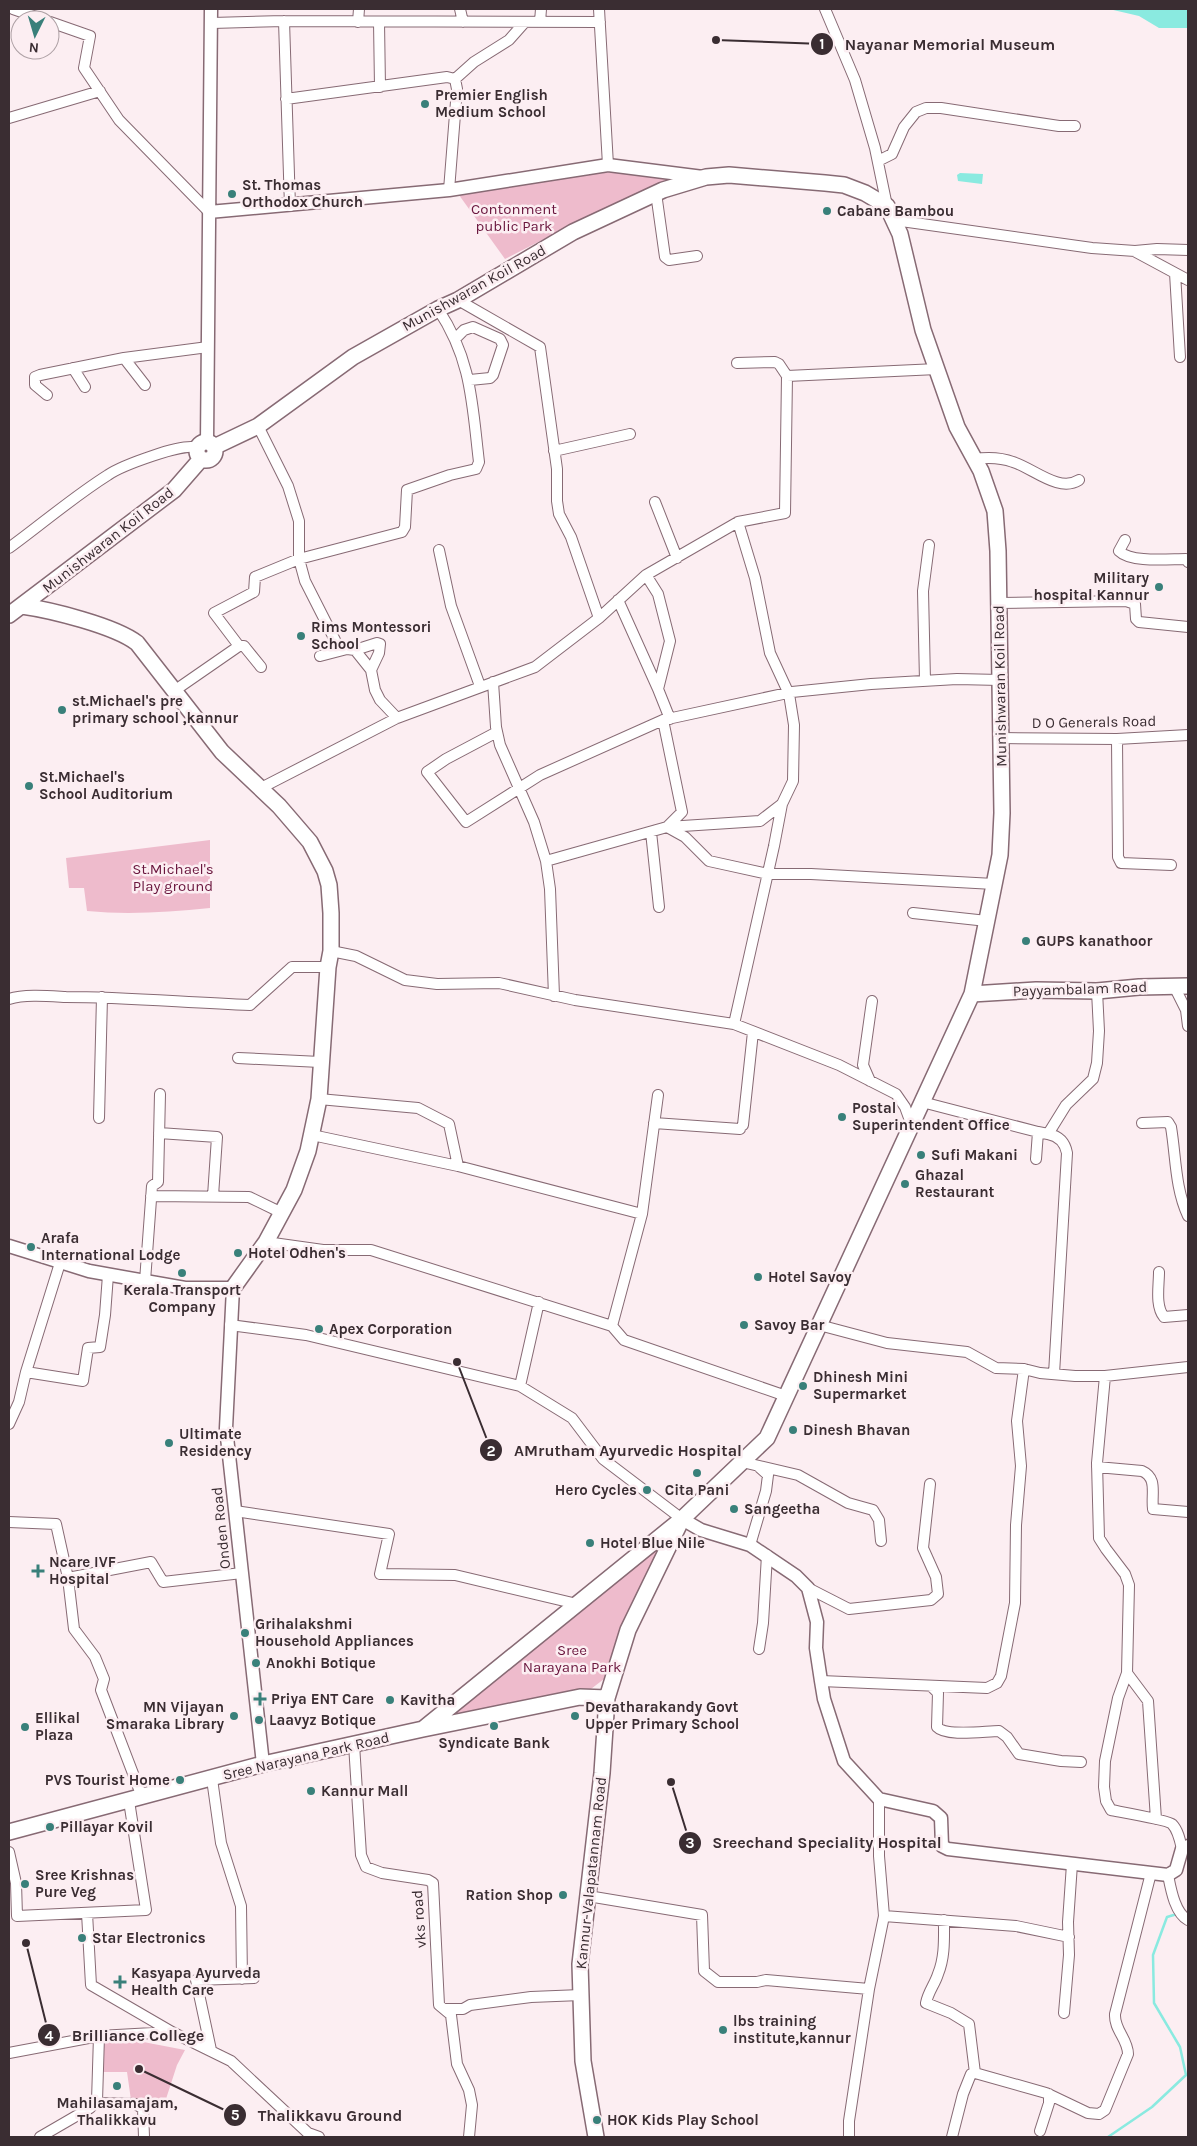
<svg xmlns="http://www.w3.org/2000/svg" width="1197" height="2146" font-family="Karla,sans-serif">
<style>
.green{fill:#ebc}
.water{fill:#8aeae0}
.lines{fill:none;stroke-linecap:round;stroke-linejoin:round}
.stream{stroke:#8aeae0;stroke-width:2.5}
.minor-casing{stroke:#876a74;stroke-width:12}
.tertiary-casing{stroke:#876a74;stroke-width:15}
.secondary-casing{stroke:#876a74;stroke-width:18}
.minor{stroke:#fff;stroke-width:10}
.tertiary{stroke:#fff;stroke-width:12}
.secondary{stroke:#fff;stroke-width:15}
.poi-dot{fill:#39807a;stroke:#fceef2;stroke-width:2}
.labels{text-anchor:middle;stroke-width:5;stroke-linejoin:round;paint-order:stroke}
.poi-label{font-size:15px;font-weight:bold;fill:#3a2d32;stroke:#fceef2;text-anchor:start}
.park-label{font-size:15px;fill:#6a163e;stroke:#fceef2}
.street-label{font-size:15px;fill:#3a2d32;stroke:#fceef2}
.leader{fill:none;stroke:#3a2d32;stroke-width:2}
.callout-dot{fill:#3a2d32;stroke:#fceef2;stroke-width:2}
.mark-label{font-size:15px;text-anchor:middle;font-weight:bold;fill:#fff}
.callout-label{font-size:16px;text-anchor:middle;font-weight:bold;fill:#3a2d32;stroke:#fceef2;stroke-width:5;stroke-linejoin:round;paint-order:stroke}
</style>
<rect width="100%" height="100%" fill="#fceef2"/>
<!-- green -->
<path class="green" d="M632,170L671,178L589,216L505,259L459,195L538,180Z
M210,840V908C168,912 129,915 87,911L84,888H69L66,858Z
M677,1526L623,1627L604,1679L587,1692L435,1723Z
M133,2040L185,2050L177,2065L165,2102L131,2100L127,2072H102L103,2050L105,2042Z"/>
<!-- water -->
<path class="water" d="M1109,9H1188V28H1159L1139,16Z
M960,173L983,174L982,184L958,181L957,175Z"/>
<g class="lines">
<!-- stream -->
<path class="stream" d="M1108,2137L1152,2107L1186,2075L1180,2047L1154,2003L1153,1955L1167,1917L1177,1914"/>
<!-- minor casing -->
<g class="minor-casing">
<path id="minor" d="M13,9L45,20
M460,9L463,22
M599,9L608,165
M825,9L855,80L875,148L887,206
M50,22L90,36L84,68L119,120L209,212
M358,22L359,9
M379,22L380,87
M540,22L541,9
M212,23L284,21
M455,79L474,62L509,40L525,22
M286,99L447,77L455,79
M9,118L100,91
M878,161L892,154L904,127L916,112L926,108H941L1059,126H1075
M449,190L457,89L455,79
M656,193L665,257L669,260L697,256
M290,206L284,21L600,22
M894,220L1092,248L1135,251L1157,249L1188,250
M1136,252L1188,280
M1175,273L1180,357
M458,300L540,347L557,469V501L559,514L571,537L599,618
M455,339L464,330L473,327L500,339L503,345L493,375L490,378L470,380
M124,358L145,385
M737,363L775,362L779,364L787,376
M73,368L85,387
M47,395L35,385V377L40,375L124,358L208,347
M258,426L288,486L299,521V559L305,581L340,650
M554,451L630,434
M974,459C988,457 1000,457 1013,462C1033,468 1059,493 1079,480
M655,502L677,558
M738,522L785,513L787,376L937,369
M1125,540L1119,551C1131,563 1168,559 1186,559L1188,562
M9,548C42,524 73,497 108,475C121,466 184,442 197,448
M439,550L451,606L480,686
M646,575L738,522L755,578L770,653L789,694L794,725L793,781L782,804L774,846L734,1024
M618,600L658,689
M999,603L1126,601L1135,604L1136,619L1139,622L1188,627
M355,650L371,670L375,690L380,700L397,718
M320,656L347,649L355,650L377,643L380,644L379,653L371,670
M261,667L244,646H239L214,613L254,592L255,577L299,559L402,532L405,527L407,490L450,475L476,469L479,462C472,404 472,360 438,309
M925,681L923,591L929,545
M493,682L496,727L500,745L534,822L546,861
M174,691L239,646
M497,732L446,759L427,772L466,822L540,775L663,720L792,692L871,684L957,679L1000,680
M1001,738L1117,739L1188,735
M1117,739L1118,857L1121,863L1171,865
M261,788L397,718L535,667L599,618L646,575L658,594L670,641L658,689L670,719
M667,827L685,837L709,861L768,874H811L994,884
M667,827L760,821L782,804
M651,832L659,907
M913,913L987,921
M331,951L356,956L405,980L437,984L499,983L575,1000L734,1024L839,1065L896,1094L905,1107L912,1126
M1174,986L1186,1010L1188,1026
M554,996L550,889L546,861L667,827L682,812L663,720
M9,999C25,994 48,996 66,997C127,997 189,1003 250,1005L292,967H328
M238,1058L320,1062
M870,1081L863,1065L872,1001
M922,1102L1038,1132
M99,1118L102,997
M654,1123L740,1129
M1142,1123L1168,1122L1171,1127C1176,1157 1175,1188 1188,1216
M743,1125L753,1032
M159,1133L217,1137L213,1196
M1048,1134C1059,1136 1065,1142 1067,1153L1054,1374
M312,1135L458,1166
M1036,1159L1038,1132L1048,1134L1066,1105L1093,1079L1097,1063L1099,1031L1097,991
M151,1196L249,1197L282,1213
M642,1214L658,1095
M266,1242L323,1250H371L612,1326L642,1214L458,1166L449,1124L418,1108L319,1099
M1159,1272C1159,1286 1155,1306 1164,1317L1188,1315
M145,1281L152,1186L158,1182L160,1094
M230,1325L306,1335L520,1386L572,1418L603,1459L682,1519
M819,1325L887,1343L967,1352L996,1368L1024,1369L1040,1373L1075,1376H1105L1188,1367
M612,1326L624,1340L786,1396
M26,1372L83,1381L88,1348L100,1347L105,1315L108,1275
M1105,1376L1097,1463L1099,1538L1106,1549L1125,1574L1129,1585L1127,1673L1118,1698L1105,1761L1104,1787L1106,1801L1111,1810C1121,1812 1168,1820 1172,1824C1178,1830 1180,1840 1182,1849
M520,1386L539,1302
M9,1424L19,1402L26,1372L60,1263
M742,1462L798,1475L848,1503L873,1510L879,1520L881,1541
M1097,1467L1142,1471C1158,1478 1151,1494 1153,1509L1188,1512
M235,1511L389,1534L380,1574L455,1575L577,1604
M9,1522L56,1524L68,1578L74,1629L95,1657L104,1679L101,1690L142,1797
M750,1545L766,1491L768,1475L759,1467
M68,1578L151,1562L163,1582L242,1573
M808,1588L849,1609L931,1600L938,1594L936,1577L923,1548L930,1484
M759,1649L763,1623L767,1555
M1127,1673L1148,1701L1156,1819
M821,1681L987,1688L997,1683L1001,1676L1015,1603L1016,1525L1021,1466L1017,1421L1024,1369
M932,1687L938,1693L937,1727C946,1737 985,1731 999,1731L1007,1737L1019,1754L1061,1761L1081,1762
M354,1744L361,1855L366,1867L382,1873L428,1880L433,1883L439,2005L451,2015L457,2064L469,2090L472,2105L469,2137
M212,1779L221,1843L241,1906L242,1979
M9,1852L16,1883L17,1916L146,1910L129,1801
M1168,1875C1171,1890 1175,1913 1188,1920
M588,1896L702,1915L704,1971L718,1982H757L766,1980L869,1989L884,1916L879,1856V1799
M87,1913L91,1985L172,2032L231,2061L308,2133L319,2137
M884,1916L1016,1926L1069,1937
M944,1920C944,1939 945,1957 938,1974C935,1984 928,1992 926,2003L951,2013L969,2024L975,2073
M445,2009H463L470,2005L531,1997L581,1995
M1064,2013L1069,1955L1068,1922L1072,1864
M211,2050L196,1980L254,1978
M9,2053L99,2036L171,2032
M95,2103L136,2104L143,2109L144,2137
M1040,2131L1049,2103V2094
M40,2137L90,2108L97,2101L99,2036
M849,2137V2121L869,1989
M952,2137L963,2094L971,2074L975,2073L1046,2093L1088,2113L1099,2114L1105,2110L1128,2054C1128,2039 1114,2030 1115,2014L1151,1873"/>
</g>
<!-- tertiary casing -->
<g class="tertiary-casing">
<path id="tertiary" d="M209,212L449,190L608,165L703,177
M207,442L211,9
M9,1246L89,1271L185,1288H233L226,1428L263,1764
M682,1519L701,1530L750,1545L796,1576L808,1588L817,1622L816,1648L821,1681L824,1699L844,1761L879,1799L933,1811L941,1818L942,1846L948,1849L1168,1875L1176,1870L1182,1849L1188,1846"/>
</g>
<!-- secondary casing -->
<g class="secondary-casing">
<path id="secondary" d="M197 451a9 9 0 1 1 18 0a9 9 0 1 1-18 0Z
M214,447L258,426L353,357L438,309L458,300L573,232L663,190L706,177L729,175L825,183L844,185L865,193L887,206L900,234L923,330L957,427L981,471L995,511L998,551L1002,813L1000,855L972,994L767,1438L682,1519L423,1729
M22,606C51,610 115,626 137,643L222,752L279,806L310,842L325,871L329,885L331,913V951L328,967L319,1099L308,1151L294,1190L266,1242L233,1288
M9,615L174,490L201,459
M972,994L1036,990L1097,991L1139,987L1188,986
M9,1832L263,1764L423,1729L580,1697L607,1698
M596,2137L583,2061L580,1964L602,1773L607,1698L628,1630L679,1525"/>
</g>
<!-- minor -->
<use href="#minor" class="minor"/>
<!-- tertiary -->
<use href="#tertiary" class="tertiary"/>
<!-- secondary -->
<use href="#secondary" class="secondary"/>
</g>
<!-- markers -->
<g class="poi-dot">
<circle cx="425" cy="104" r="5"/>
<circle cx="232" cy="194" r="5"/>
<circle cx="827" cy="211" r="5"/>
<circle cx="1159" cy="587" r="5"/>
<circle cx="301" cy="636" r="5"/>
<circle cx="62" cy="710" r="5"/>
<circle cx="29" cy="786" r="5"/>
<circle cx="1026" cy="941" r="5"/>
<circle cx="842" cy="1117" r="5"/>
<circle cx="921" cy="1155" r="5"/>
<circle cx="905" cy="1184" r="5"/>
<circle cx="31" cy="1247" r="5"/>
<circle cx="238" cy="1253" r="5"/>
<circle cx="182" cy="1273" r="5"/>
<circle cx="758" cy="1277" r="5"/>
<circle cx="744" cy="1325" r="5"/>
<circle cx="319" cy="1329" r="5"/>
<circle cx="803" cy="1386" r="5"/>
<circle cx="793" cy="1430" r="5"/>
<circle cx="169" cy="1443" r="5"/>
<circle cx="697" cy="1473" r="5"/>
<circle cx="647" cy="1490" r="5"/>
<circle cx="734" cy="1509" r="5"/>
<circle cx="590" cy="1543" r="5"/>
<path d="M35.5 1563.5h5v5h5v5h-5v5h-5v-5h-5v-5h5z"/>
<circle cx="245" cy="1633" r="5"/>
<circle cx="256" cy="1663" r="5"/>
<path d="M257.5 1691.5h5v5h5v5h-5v5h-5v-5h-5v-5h5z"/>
<circle cx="390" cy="1700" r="5"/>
<circle cx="234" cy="1716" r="5"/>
<circle cx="575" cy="1716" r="5"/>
<circle cx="259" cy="1720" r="5"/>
<circle cx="494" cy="1726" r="5"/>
<circle cx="25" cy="1727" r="5"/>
<circle cx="180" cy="1780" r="5"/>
<circle cx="311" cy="1791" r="5"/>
<circle cx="50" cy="1827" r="5"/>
<circle cx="25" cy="1884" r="5"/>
<circle cx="563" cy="1895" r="5"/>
<circle cx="82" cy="1938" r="5"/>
<path d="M117.5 1974.5h5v5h5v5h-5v5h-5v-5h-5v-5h5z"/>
<circle cx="723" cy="2030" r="5"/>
<circle cx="117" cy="2086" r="5"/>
<circle cx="597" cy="2120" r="5"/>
</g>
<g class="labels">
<!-- poi labels -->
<g class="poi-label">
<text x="435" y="100">Premier English<tspan x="435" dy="17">Medium School</tspan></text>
<text x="242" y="190">St. Thomas<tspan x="242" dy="17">Orthodox Church</tspan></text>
<text x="837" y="216">Cabane Bambou</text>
<text x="1149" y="583" text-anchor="end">Military<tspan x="1149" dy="17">hospital Kannur</tspan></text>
<text x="311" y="632">Rims Montessori<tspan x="311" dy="17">School</tspan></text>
<text x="72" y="706">st.Michael's pre<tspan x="72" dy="17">primary school ,kannur</tspan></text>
<text x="39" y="782">St.Michael's<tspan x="39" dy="17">School Auditorium</tspan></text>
<text x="1036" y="946">GUPS kanathoor</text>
<text x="852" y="1113">Postal<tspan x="852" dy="17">Superintendent Office</tspan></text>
<text x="931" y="1160">Sufi Makani</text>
<text x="915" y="1180">Ghazal<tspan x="915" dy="17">Restaurant</tspan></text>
<text x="41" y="1243">Arafa<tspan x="41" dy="17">International Lodge</tspan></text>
<text x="248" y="1258">Hotel Odhen's</text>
<text x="768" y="1282">Hotel Savoy</text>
<text x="182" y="1295" text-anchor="middle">Kerala Transport<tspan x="182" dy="17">Company</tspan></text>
<text x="754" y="1330">Savoy Bar</text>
<text x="329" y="1334">Apex Corporation</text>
<text x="813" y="1382">Dhinesh Mini<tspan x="813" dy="17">Supermarket</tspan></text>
<text x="803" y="1435">Dinesh Bhavan</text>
<text x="179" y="1439">Ultimate<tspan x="179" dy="17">Residency</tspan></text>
<text x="637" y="1495" text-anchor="end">Hero Cycles</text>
<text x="697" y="1495" text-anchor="middle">Cita Pani</text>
<text x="744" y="1514">Sangeetha</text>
<text x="600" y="1548">Hotel Blue Nile</text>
<text x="49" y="1567">Ncare IVF<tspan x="49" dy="17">Hospital</tspan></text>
<text x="255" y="1629">Grihalakshmi<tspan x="255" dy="17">Household Appliances</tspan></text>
<text x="266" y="1668">Anokhi Botique</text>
<text x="271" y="1704">Priya ENT Care</text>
<text x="400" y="1705">Kavitha</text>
<text x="224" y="1712" text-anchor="end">MN Vijayan<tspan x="224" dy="17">Smaraka Library</tspan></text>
<text x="585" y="1712">Devatharakandy Govt<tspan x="585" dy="17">Upper Primary School</tspan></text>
<text x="35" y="1723">Ellikal<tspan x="35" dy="17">Plaza</tspan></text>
<text x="269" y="1725">Laavyz Botique</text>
<text x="494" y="1748" text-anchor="middle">Syndicate Bank</text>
<text x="170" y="1785" text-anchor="end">PVS Tourist Home</text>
<text x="321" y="1796">Kannur Mall</text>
<text x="60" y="1832">Pillayar Kovil</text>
<text x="35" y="1880">Sree Krishnas<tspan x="35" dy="17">Pure Veg</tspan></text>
<text x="553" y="1900" text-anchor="end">Ration Shop</text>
<text x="92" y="1943">Star Electronics</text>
<text x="131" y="1978">Kasyapa Ayurveda<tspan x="131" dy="17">Health Care</tspan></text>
<text x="733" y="2026">lbs training<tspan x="733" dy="17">institute,kannur</tspan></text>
<text x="117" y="2108" text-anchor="middle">Mahilasamajam,<tspan x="117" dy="17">Thalikkavu</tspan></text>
<text x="607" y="2125">HOK Kids Play School</text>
</g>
<!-- park labels -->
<g class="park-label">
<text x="514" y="214">Contonment<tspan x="514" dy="17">public Park</tspan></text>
<text x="173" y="874">St.Michael's<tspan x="173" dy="17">Play ground</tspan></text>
<text x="572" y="1655">Sree<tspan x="572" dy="17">Narayana Park</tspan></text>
</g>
<!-- street labels -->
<g class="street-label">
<text transform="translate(474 288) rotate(-29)" y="5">Munishwaran Koil Road</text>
<text transform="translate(108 540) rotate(-38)" y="5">Munishwaran Koil Road</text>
<text transform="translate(1000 686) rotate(-91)" y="5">Munishwaran Koil Road</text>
<text transform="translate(1094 722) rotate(-1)" y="5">D O Generals Road</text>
<text transform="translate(1080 989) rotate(-2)" y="5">Payyambalam Road</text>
<text transform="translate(221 1528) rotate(-96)" y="5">Onden Road</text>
<text transform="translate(306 1756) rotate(-13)" y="5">Sree Narayana Park Road</text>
<text transform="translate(591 1873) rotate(-84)" y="5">Kannur-Valapatannam Road</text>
<text transform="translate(419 1919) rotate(-94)" y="5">vks road</text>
</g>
</g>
<!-- callouts -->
<path class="leader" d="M716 40L822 44M457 1362L491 1450M671 1782L690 1843M26 1943L49 2035M139 2069L235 2115"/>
<g class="callout-dot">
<circle cx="716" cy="40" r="5"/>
<circle cx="457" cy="1362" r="5"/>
<circle cx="671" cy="1782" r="5"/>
<circle cx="26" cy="1943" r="5"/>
<circle cx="139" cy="2069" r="5"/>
<circle cx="822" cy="44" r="12"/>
<circle cx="491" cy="1450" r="12"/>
<circle cx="690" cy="1843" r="12"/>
<circle cx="49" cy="2035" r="12"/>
<circle cx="235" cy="2115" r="12"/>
</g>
<g class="mark-label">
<text x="822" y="49">1</text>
<text x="491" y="1456">2</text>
<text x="690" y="1848">3</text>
<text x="49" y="2041">4</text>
<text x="235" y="2120">5</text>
</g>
<g class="callout-label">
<text x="950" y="50">Nayanar Memorial Museum</text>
<text x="628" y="1456">AMrutham Ayurvedic Hospital</text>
<text x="827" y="1848">Sreechand Speciality Hospital</text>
<text x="138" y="2041">Brilliance College</text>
<text x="330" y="2121">Thalikkavu Ground</text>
</g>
<!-- border -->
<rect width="1197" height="2146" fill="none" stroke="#3a2d32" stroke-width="20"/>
<!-- north arrow -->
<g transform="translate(35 35) rotate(185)"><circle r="24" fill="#fceef2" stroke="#aea1a5"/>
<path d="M0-4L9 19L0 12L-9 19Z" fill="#39807a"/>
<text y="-8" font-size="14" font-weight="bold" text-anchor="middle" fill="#3a2d32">N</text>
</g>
</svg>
